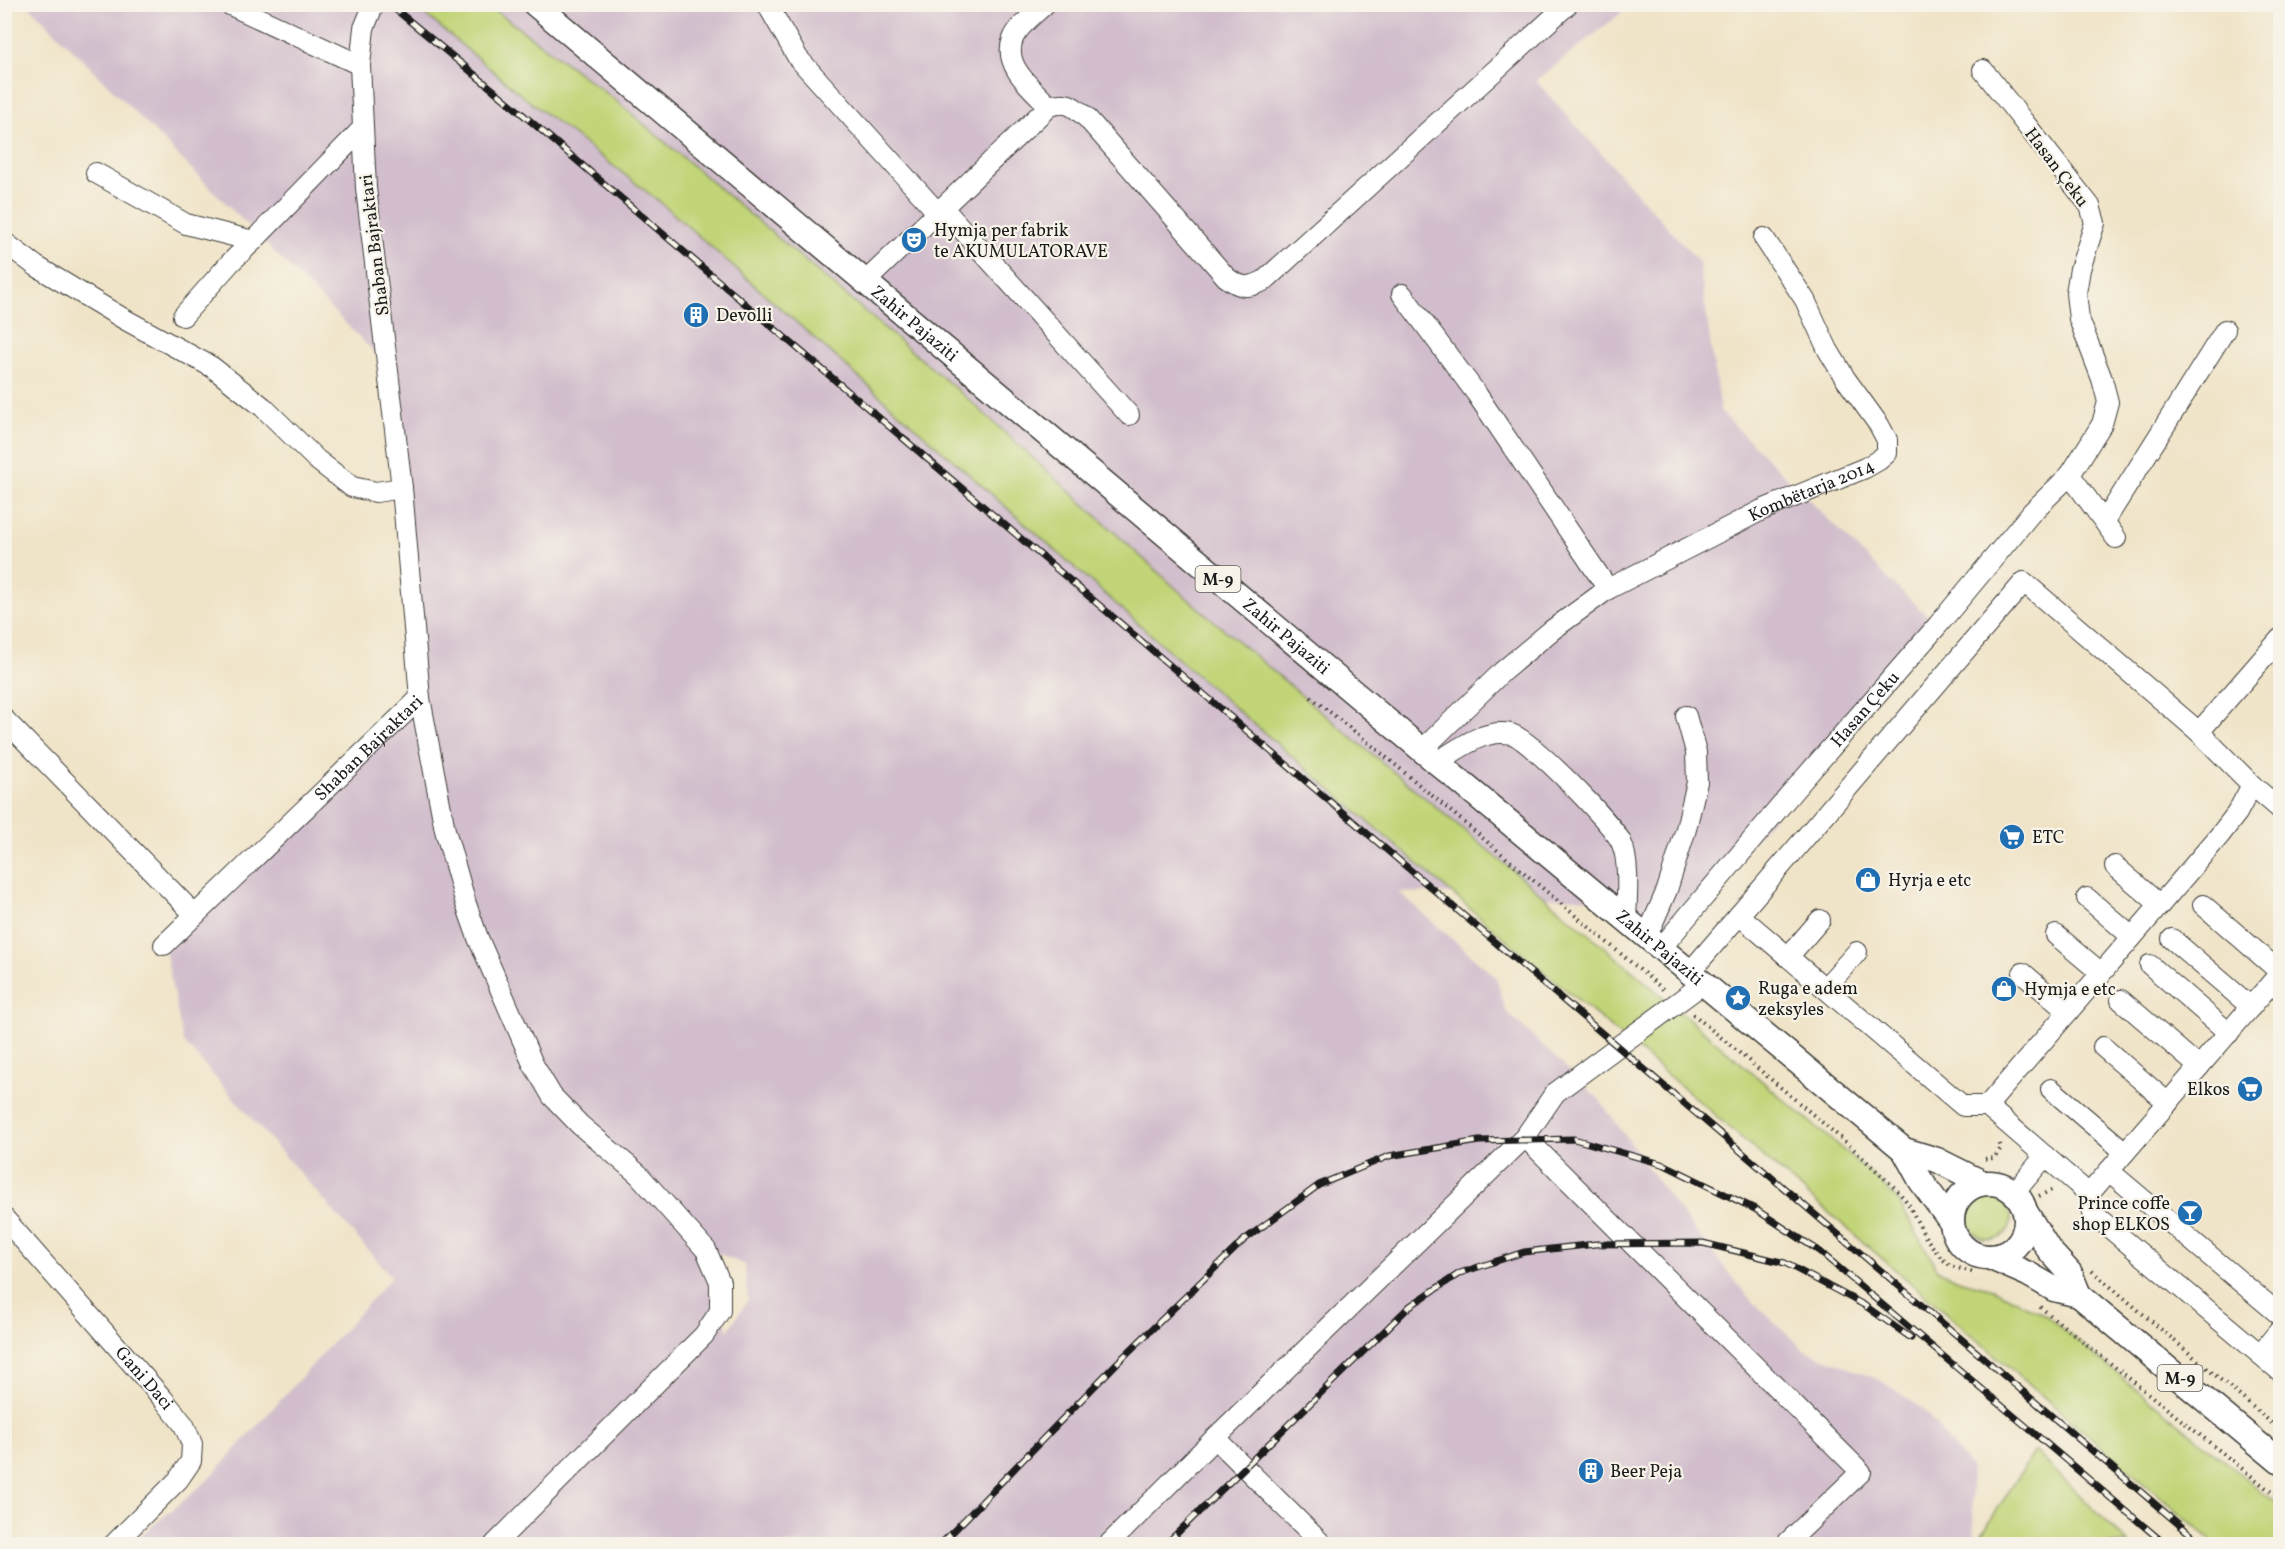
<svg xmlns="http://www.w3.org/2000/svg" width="2285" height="1549" font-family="Vollkorn,serif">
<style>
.industrial{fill:#d1bdcc;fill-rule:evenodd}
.grass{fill:#c1d477;stroke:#6e784a;stroke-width:1.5}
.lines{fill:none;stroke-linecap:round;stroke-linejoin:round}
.minor-casing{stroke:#3c3a36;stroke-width:22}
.major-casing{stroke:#3c3a36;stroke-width:27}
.path{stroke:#3c3a36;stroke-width:4;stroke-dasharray:1.5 4.5;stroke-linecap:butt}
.minor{stroke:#fff;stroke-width:20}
.major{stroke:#fff;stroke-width:24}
.rail-casing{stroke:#1c1c1c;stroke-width:7}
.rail{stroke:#f7f3e8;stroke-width:4.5;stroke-dasharray:14;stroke-linecap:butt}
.labels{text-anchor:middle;stroke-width:4.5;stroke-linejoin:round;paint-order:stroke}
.shield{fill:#f7f3e8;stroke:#5e5c59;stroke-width:1.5}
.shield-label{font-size:16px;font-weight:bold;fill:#1c1c1c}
.street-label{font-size:18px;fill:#1c1c1c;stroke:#f7f3e8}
.poi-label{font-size:18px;fill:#1c1c1c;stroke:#f7f3e8;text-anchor:start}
</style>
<rect width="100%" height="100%" fill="#f7f3e8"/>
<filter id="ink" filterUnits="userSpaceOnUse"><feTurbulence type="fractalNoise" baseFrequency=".0167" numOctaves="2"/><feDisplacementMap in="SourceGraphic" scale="12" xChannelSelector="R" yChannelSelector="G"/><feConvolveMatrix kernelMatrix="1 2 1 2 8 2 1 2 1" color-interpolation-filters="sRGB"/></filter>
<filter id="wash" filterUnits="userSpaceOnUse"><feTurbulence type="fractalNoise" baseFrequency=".008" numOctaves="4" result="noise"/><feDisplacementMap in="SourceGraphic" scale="24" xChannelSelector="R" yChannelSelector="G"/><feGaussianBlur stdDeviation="1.35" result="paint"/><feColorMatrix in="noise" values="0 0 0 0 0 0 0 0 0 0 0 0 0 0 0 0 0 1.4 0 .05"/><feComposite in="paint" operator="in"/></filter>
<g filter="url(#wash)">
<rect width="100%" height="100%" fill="#f0e4c8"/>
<!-- industrial -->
<path class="industrial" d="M28,5H1631L1536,81L1699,262L1720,411L1893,584L1938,625L1661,948L1602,899L1398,892L1496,977L1506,1011L1599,1099L1674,1204L1747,1296L1804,1350L1880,1380L1923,1409L1970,1467L1975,1544H131L207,1481L392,1277L183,1041L164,945L420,698L388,366ZM712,1251L745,1265L748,1300L727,1332L725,1312Z"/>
<!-- grass -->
<path class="grass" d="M414,5H488L614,99L967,398L1181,593L1313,705L1576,923L1868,1171L1897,1199L1938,1270L1958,1280L1993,1289L2045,1315L2280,1506V1544H2215L1695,1098L1510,943L1200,678L660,202L520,94Z
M1969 1219a21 21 0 1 1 42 0a21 21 0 1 1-42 0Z
M2035,1451L2129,1544H1975Z"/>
</g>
<g filter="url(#ink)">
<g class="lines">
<!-- minor casing -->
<g class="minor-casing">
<g id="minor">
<path d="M228,4L360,65"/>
<path d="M767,4L798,58L937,212"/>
<path d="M1045,4C1035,14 1018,26 1013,39C1002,66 1033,89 1049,106"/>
<path d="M96,173L186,224L253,241"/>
<path d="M942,207L1129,415"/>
<path d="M4,242L36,266L124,319L212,367L263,407L317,460L352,487L376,492L402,488"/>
<path d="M865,282L1049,106C1068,100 1073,106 1087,118L1226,277C1240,288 1249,289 1265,280L1568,4"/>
<path d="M1402,294L1476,393L1608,589L1552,630L1503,671L1422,750"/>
<path d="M183,316L230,263L253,241L363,128"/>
<path d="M2070,475L2116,538"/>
<path d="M2105,521L2225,330"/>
<path id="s1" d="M1608,589L1762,510L1865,468L1879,460L1887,453V440L1879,425L1845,378L1828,350L1805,300L1764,238"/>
<path d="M420,698L445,830L466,904L478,938L533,1064L552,1096L580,1125L638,1174L706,1250L720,1282V1311L704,1335L495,1544"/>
<path d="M4,719L195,915"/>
<path d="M2199,732L2280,639"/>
<path d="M1437,762C1459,749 1484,728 1511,734C1528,737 1613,824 1621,842C1630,860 1627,899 1626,919"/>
<path d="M2252,785L2280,809"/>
<path d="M2115,866L2160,905"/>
<path d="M2087,898L2132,937"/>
<path d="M2203,905L2280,972"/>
<path d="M2056,935L2101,973"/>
<path d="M1647,936L1667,890L1686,829L1697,782L1696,752L1686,716"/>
<path d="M2172,939L2251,1007"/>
<path id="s2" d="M164,945L420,698L402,488L366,188L360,65L364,28L374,4"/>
<path id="s3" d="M1661,948L1795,789L1938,625L2032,512L2070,475L2102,424L2108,402L2102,379L2079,319L2076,293L2080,269L2095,223L2090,206L1983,70"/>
<path d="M1788,957L1820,920"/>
<path d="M2150,965L2229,1033"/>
<path d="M1690,972L1739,915"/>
<path d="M2023,973L2068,1012"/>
<path d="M1825,988L1857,952"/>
<path d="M2121,1000L2199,1067"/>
<path d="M2103,1047L2168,1103"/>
<path d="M2051,1089L2125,1152"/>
<path d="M1987,1106H1963L1739,915L2024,582L2199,732L2252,785L2237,813L2220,835L1987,1106L2089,1194L2280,973"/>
<path d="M1525,1137L1555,1093L1704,983"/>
<path d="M2109,1171L2280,1315"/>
<path d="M2014,1193L2045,1156"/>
<path d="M2089,1194L2092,1213L2280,1371"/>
<path id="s4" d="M4,1218L164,1400L184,1425L192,1444L191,1461L178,1480L114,1544"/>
<path d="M2260,1354L2280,1330"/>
<path d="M1215,1438L1525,1137L1861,1472L1786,1544"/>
<path d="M1109,1544L1215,1438L1322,1544"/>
</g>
</g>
<!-- major casing -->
<g class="major-casing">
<g id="major">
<path id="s5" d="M535,4L1422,750L1904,1150L1921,1181L1952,1223"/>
<path d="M1904,1150L1937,1160L1983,1183"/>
<circle cx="1989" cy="1220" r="37"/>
<path d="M2025,1211L2049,1250L2070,1273L2079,1295"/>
<path d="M1989,1257L2028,1274L2054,1289L2079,1295L2280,1462"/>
</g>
</g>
<!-- path -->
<path class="path" d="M1311,697L1380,752L1664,990
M1693,1014L1848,1144L1896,1189L1908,1203L1924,1235L1941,1258L1951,1266L1975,1273
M1985,1159L1994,1158L2001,1148L1999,1141
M2039,1196L2054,1189
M2092,1271L2280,1430
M2040,1307L2280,1499"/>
<!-- minor -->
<use href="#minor" class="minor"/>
<!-- major -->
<use href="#major" class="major"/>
<!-- rail casing -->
<g class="rail-casing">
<path id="rail" d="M389,4L514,107L2202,1544
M941,1544L1117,1363L1244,1240L1319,1185L1389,1156L1479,1141L1574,1139L1665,1165L1755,1209L1819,1251L2165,1544
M1166,1544L1410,1306L1460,1273L1524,1252L1596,1244L1703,1243L1785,1263L1864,1305L1911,1338"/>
</g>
<!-- rail -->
<use href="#rail" class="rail"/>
</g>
</g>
<!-- icons -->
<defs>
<g id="theatre-disc" transform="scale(1.35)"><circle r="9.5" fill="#1f6fb2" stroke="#f7f3e8"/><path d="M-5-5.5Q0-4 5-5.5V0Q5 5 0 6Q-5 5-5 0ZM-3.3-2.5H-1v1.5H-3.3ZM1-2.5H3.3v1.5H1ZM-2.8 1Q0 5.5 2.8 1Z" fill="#fff"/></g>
<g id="building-disc" transform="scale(1.35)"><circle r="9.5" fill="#1f6fb2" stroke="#f7f3e8"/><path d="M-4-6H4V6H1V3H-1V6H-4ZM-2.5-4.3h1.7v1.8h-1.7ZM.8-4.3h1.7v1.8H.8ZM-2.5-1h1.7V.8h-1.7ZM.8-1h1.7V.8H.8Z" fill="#fff"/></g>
<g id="supermarket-disc" transform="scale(1.35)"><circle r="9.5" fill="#1f6fb2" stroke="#f7f3e8"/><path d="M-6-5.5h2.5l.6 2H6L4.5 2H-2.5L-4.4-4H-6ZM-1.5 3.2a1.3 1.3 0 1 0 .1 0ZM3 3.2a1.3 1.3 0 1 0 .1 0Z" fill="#fff"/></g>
<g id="shop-disc" transform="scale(1.35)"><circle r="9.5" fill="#1f6fb2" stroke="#f7f3e8"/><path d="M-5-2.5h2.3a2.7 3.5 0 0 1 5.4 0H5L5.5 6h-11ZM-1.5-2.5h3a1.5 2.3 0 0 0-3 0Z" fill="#fff"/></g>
<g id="sight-disc" transform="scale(1.35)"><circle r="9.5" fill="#1f6fb2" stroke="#f7f3e8"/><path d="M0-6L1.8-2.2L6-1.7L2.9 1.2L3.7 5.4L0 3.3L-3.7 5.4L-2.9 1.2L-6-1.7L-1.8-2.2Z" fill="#fff"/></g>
<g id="bar-disc" transform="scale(1.35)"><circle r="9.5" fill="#1f6fb2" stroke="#f7f3e8"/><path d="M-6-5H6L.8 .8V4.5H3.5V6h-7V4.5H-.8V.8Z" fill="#fff"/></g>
</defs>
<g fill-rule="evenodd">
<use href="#theatre-disc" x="914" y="240"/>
<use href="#building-disc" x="696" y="315"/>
<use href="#supermarket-disc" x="2012" y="837"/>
<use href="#shop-disc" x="1868" y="880"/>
<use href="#shop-disc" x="2004" y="989"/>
<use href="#sight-disc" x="1738" y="998"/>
<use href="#supermarket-disc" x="2250" y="1089"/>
<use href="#bar-disc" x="2190" y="1213"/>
<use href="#building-disc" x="1591" y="1471"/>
</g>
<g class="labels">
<!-- shield labels -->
<g class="shield">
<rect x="1195.5" y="566" width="45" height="26" rx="4.5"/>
<rect x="2157.5" y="1365" width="45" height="26" rx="4.5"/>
</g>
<g class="shield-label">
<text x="1218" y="585">M-9</text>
<text x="2180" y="1384">M-9</text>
</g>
<!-- street labels -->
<g class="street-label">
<text transform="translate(2057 167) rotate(53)" y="6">Hasan Çeku</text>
<text transform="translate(374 245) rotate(-97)" y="6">Shaban Bajraktari</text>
<text dy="6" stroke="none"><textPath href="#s5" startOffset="496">Zahir Pajaziti</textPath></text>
<text dy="6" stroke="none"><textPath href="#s1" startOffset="226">Kombëtarja 2014</textPath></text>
<text dy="6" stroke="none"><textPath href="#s5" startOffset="982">Zahir Pajaziti</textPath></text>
<text dy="6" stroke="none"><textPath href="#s3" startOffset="314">Hasan Çeku</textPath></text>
<text dy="6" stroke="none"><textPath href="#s2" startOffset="284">Shaban Bajraktari</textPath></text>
<text dy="6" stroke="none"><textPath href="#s5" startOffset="1468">Zahir Pajaziti</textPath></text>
<text dy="6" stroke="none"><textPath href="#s4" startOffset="213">Gani Daci</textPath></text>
</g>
<!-- poi labels -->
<g class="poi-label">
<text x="934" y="236">Hymja per fabrik<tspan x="934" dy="21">te AKUMULATORAVE</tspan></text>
<text x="716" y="321">Devolli</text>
<text x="2032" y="843">ETC</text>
<text x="1888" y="886">Hyrja e etc</text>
<text x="1758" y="994">Ruga e adem<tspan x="1758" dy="21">zeksyles</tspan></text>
<text x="2024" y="995">Hymja e etc</text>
<text x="2230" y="1095" text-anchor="end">Elkos</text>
<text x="2170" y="1209" text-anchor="end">Prince coffe<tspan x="2170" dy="21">shop ELKOS</tspan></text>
<text x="1610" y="1477">Beer Peja</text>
</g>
</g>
<!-- margin -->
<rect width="2285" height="1549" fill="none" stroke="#f7f3e8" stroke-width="24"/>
</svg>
